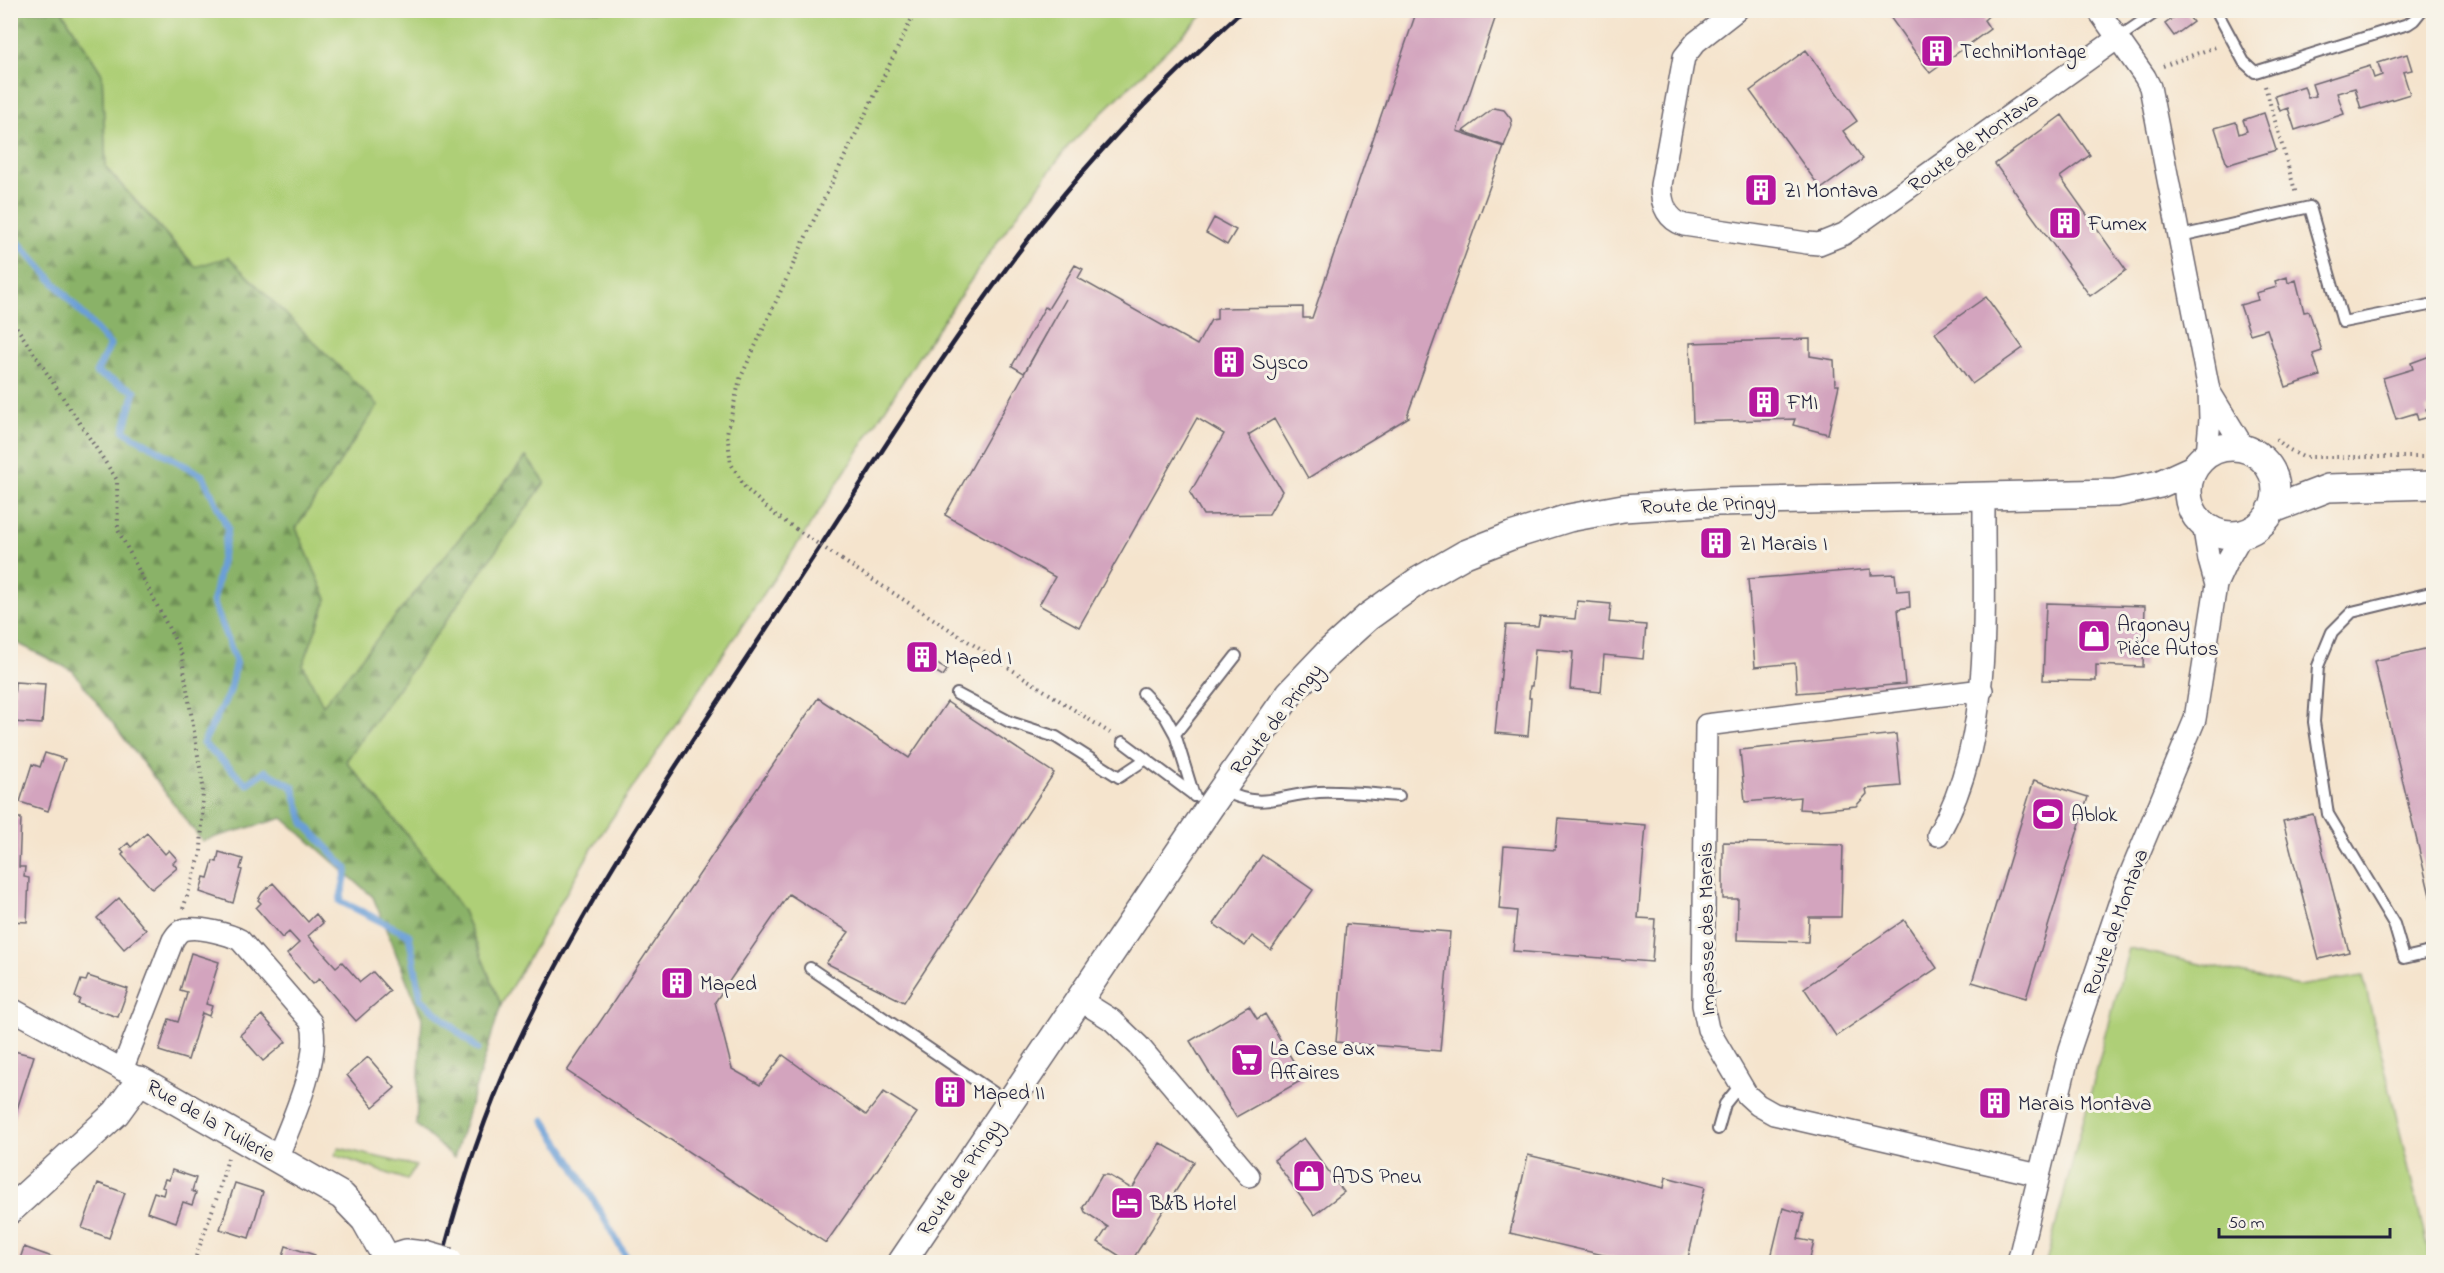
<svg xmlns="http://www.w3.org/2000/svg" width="2444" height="1273" font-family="'Indie Flower',sans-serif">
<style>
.green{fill:#aecf77;stroke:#687859;stroke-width:1.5}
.forest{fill:url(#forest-firs);stroke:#566a52;stroke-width:1.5}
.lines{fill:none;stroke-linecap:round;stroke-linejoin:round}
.stream{stroke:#6a9fd7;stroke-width:7}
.building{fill:#d3a4be}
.service-casing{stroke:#6c666e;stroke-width:14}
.minor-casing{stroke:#6c666e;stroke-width:24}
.tertiary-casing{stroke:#6c666e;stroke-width:30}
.path{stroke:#6c666e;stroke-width:4;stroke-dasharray:1.5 4.5;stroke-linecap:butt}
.service{stroke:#fff;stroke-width:10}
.minor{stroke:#fff;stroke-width:21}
.tertiary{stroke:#fff;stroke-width:27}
.rail{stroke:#22223b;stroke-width:4.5}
.tertiary-bridge-casing{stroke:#6c666e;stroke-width:30;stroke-linecap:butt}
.path-bridge{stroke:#6c666e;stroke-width:4;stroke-dasharray:1.5 4.5;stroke-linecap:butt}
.tertiary-bridge{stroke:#fff;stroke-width:27}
.labels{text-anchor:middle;stroke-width:6;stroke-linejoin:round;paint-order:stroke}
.poi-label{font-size:21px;fill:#22223b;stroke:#f7f3e8;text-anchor:start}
.street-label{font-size:21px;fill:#22223b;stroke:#f7f3e8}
</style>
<defs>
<pattern id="forest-firs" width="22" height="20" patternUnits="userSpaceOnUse" patternTransform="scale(1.5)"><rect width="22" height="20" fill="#8ab268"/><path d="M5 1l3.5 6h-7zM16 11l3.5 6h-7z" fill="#709057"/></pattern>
</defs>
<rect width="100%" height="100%" fill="#f7f3e8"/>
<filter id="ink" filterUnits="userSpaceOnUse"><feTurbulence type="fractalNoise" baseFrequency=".0167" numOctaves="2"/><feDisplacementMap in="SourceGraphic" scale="12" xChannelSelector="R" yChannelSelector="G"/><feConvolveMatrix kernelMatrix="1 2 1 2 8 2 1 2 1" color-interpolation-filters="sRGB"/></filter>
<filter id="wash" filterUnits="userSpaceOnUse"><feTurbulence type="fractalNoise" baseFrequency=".008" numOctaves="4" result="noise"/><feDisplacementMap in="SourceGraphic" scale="24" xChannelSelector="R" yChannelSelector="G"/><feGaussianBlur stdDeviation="1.35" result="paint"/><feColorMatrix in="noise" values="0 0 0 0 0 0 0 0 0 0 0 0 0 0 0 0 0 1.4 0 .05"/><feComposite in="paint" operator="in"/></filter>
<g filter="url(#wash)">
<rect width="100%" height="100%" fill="#f5e4cd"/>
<!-- green -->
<path class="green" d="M62,11H1207L1069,145L1000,238L921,353L817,515L594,845L501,1005L463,911L418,848L346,761L545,482L526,457L323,706L303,665L327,599L296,528L378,405L196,267L106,168L102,74Z
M2129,948L2298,986L2363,976L2429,1254L2433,1253V1262H2046Z
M339,1148L416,1166L407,1180L335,1155Z"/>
<!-- forest -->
<path class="forest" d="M10,11H62L102,74L106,168L195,267L228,257L378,405L296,528L327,599L303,665L323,705L526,457L545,482L346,761L418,848L463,911L501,1005L454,1158L416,1125L422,1018L373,897L283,818L202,841L73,671L11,640Z"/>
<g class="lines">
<!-- stream -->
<path class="stream" d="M10,106L12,124L10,130
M10,233L110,345L96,373L135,391L124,431L203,476L228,528L213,602L236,661L230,691L203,743L247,784L265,771L293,787L304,823L347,869L340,901L409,935L421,999L478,1049
M544,1120L574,1166L629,1262"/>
</g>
<g id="blocks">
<!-- building -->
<path class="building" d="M1417,10H1498L1457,131L1504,147L1407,416L1409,417L1308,478L1274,419L1248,435L1282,491L1269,514L1203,515L1190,493L1224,434L1197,418L1079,627L1039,605L1055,577L945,515L1066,299L1024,373L1012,366L1045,307L1048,309L1075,265L1083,269L1078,278L1197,345L1211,320L1217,319V308L1303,307V318H1312Z
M1885,10H1995L1984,20L1990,29L1930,73Z
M2184,10L2193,22L2174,36L2165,24Z
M1806,50L1857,121L1843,131L1863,159L1821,189L1750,91Z
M2407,54L2412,70L2403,72L2410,94L2361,109L2355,88L2337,93L2344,114L2295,130L2288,108L2280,111L2275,96L2304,86L2308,98L2316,96L2312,84L2370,66L2374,78L2382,75L2378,63Z
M1494,108L1504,110L1511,119L1512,126L1504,146L1463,131Z
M2264,113L2276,150L2227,165L2215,128L2236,122L2239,134L2247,131L2243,120Z
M2062,115L2090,155L2060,177L2126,270L2090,296L1995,164Z
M1761,182L1768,193L1762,197L1755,186Z
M1214,218L1236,230L1227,245L1206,233Z
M2287,277L2288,283L2296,280L2304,312L2309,311L2322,351L2313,354L2320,376L2286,387L2267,329L2250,334L2240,305L2258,300L2256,293L2277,287L2275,281Z
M1986,297L2023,348L1972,384L1935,333Z
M1810,339V356L1834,360L1835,385H1839L1828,434L1793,425L1795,419L1693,422L1690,343Z
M2430,356L2433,362V407L2426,409L2429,417L2418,420L2416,413L2396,419L2383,378L2413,369L2411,363Z
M1709,538L1724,539V547H1709Z
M1871,569V575L1895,574L1897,591L1909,590L1910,607L1898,609L1905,684L1797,693L1795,663L1755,667L1748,579Z
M1577,601L1611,604L1609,622L1646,625L1643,659L1604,655L1601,692L1570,689L1573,652L1535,649L1532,686H1530L1529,698H1531L1528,736L1495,733L1506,625L1538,626L1540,616L1575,619Z
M2046,603L2145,606L2143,667L2096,665V681L2043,680Z
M2433,647V908L2374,661Z
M919,651L928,658L925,663L916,656Z
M932,661L947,670L943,676L928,667Z
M15,682L45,684L42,724L13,722Z
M818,698L909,758L947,702L1054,773L904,1002L826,963L849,932L789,894L715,1002L732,1069L760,1085L783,1055L866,1115L884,1092L917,1113L826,1243L567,1071Z
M1896,734L1901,786L1866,789L1867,794L1856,806L1816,810L1799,809L1800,797L1745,802L1740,750Z
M45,753L65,759L48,811L20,802L32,764L40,767Z
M2034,780L2088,797L2026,998L1972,982Z
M2313,814L2349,952L2319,959L2283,821Z
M10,818H21L19,867H25L24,877L29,878L27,922L10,921Z
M1558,818L1646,825L1638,918L1655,919L1652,962L1513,951L1517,911L1499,909L1504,846L1555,850Z
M147,833L165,854L169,850L177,859L173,863L177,868L152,889L122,855L124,852L121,849L128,843L131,847Z
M1723,842L1843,845L1841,917H1809L1808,942L1737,940L1738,899H1723Z
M219,852L243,859L240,869L242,870L233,903L200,892L204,877L208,878L213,861L217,862Z
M1262,855L1313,890L1271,950L1252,936L1245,946L1214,924Z
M273,883L308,922L316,914L323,923L308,936L336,967L342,962L360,982L373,972L390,991L356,1021L319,979L313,984L287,954L299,943L289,932L282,938L256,908L261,903L258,900L262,893Z
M119,898L146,930L124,949L97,918Z
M1904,920L1937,968L1836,1036L1804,988Z
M1346,924L1450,932L1440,1051L1336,1042Z
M191,953L219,962L206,1004L212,1006L209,1016L202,1013L188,1060L159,1051L169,1019L178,1022L186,997L187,992L180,990Z
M88,976L128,989L118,1017L78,1004L80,999L75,997L81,980L86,981Z
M1249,1006L1257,1019L1265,1014L1304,1079L1236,1117L1190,1041Z
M262,1015L286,1042L263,1061L240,1035Z
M10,1050L34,1056L11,1128H10Z
M368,1057L395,1088L373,1107L347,1075Z
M947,1084L959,1093L954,1100L941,1091Z
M1999,1097L2002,1104L1990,1109L1987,1102Z
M1304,1138L1344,1192L1314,1215L1274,1160Z
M1160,1143L1194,1162L1131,1262H1129L1098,1242L1108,1227L1085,1212L1083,1207L1102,1175H1108L1132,1189Z
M1528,1155L1664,1188L1666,1177L1705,1187L1687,1262H1633L1510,1233Z
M172,1170L196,1178L192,1191L196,1193L192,1205L183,1202L176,1222L147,1212L154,1192L163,1195L165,1188L162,1187L165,1179L169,1180Z
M98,1183L125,1193L109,1238L82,1228Z
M235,1183L263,1192L249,1238L220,1229Z
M1783,1208L1804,1214L1798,1239L1814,1242L1809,1262H1770Z
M286,1246L315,1255L313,1262H281Z
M24,1247L52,1257L50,1262H19Z"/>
</g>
</g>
<g filter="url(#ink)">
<use href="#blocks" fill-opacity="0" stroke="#6c666e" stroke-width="1.5"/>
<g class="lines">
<!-- service casing -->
<g class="service-casing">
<path id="service" d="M2216,10L2244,62L2255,72L2408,24L2414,20L2422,10
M2118,38L2159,10
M2180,236L2310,207L2343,322L2434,304
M2434,592L2352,612L2332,632L2318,666L2314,722L2328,814L2394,924L2404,958L2434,951
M1143,693L1165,716L1175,734L1194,796
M957,694L1010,722L1056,737L1119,777L1146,759
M1175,734L1236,656
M1123,742L1195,796
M1222,790C1263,811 1278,795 1319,792C1345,791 1372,794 1399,796
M810,968L1009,1103
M1718,1129L1725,1104L1741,1084"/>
</g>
<!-- minor casing -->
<g class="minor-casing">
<path id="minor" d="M1737,10L1696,42L1684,57L1661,185C1661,203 1666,219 1684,225L1807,243L1819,244L1844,234L2118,38
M2098,10L2145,77L2150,87L2209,390L2210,419L2207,454
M2211,394L2244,448
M2203,524L2209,560L2216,585
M1982,690L1706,725L1703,1005L1708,1029L1747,1095L1758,1105L1774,1114L2039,1175
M1938,835C1995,735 1983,607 1984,496
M1080,1000L1112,1020L1139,1046L1249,1176
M10,1008L134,1076
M122,1070L173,940C177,934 180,929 188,929C200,927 229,934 240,940L311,1022C323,1055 290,1126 277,1158
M2018,1262L2070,1049L2124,889L2195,719L2216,585L2226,563L2243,533"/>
</g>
<!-- tertiary casing -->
<g class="tertiary-casing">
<path id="tertiary" d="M2188 491a44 44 0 1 1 88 0a44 44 0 1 1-88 0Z
M2271,510L2328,488L2434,485
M10,1210L116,1113L140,1080L342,1196L365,1220L387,1259L406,1253L424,1255
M902,1262L1209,808L1290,693L1327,654L1368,617L1418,581L1465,554L1511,536L1569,518L1623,508L1717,502L2116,493L2160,484L2193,469"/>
</g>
<!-- path -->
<path class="path" d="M2163,66L2218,46
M2265,86L2296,194
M10,317L117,480L118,530L181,652L203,786L201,853L183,909
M2276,439L2288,449L2303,457H2434
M796,529L774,514L746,489L731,464L727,433L740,379L810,228L916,10
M842,560L1110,733
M194,1262L217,1197L228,1158"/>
<!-- service -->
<use href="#service" class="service"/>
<!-- minor -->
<use href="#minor" class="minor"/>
<!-- tertiary -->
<use href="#tertiary" class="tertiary"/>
<!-- rail -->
<path class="rail" d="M441,1262C460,1190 483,1118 515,1049C591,885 696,736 795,585C882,453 964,316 1064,194C1119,127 1179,68 1243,10"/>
<!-- tertiary-bridge casing -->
<g class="tertiary-bridge-casing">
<path id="tertiary-bridge" d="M424,1255L449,1262"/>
</g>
<!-- path-bridge -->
<path class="path-bridge" d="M796,529L842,560"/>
<!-- tertiary-bridge -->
<use href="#tertiary-bridge" class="tertiary-bridge"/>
</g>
</g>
<!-- icons -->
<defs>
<g id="building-square" transform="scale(1.725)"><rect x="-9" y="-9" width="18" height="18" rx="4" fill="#b5179e" stroke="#f7f3e8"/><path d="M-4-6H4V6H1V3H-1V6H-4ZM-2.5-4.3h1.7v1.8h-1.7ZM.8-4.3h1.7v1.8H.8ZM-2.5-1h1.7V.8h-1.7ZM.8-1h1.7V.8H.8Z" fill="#fff"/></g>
<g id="shop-square" transform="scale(1.725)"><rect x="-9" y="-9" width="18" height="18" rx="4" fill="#b5179e" stroke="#f7f3e8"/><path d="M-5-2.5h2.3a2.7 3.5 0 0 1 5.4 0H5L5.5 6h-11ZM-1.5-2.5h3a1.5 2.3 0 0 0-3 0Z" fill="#fff"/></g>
<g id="stadium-square" transform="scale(1.725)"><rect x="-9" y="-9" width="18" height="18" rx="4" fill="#b5179e" stroke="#f7f3e8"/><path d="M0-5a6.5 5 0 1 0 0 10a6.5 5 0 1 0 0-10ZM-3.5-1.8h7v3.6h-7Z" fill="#fff"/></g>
<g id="supermarket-square" transform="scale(1.725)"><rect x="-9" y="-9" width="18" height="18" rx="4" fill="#b5179e" stroke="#f7f3e8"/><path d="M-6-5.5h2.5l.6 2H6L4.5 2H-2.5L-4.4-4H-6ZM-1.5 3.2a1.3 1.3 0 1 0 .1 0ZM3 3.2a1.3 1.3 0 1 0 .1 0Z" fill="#fff"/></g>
<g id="hotel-square" transform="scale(1.725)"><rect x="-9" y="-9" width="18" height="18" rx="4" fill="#b5179e" stroke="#f7f3e8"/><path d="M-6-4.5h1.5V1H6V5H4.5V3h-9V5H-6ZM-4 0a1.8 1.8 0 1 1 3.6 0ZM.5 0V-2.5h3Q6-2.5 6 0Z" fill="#fff"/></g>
</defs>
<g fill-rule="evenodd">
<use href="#building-square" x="1937" y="51"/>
<use href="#building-square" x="1761" y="190"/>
<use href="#building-square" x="2065" y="223"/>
<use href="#building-square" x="1229" y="362"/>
<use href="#building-square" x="1764" y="402"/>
<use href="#building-square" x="1716" y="543"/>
<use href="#shop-square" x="2094" y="636"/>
<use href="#building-square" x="922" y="657"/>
<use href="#stadium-square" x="2048" y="814"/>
<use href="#building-square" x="677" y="983"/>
<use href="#supermarket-square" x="1247" y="1060"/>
<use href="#building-square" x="950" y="1092"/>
<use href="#building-square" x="1995" y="1103"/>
<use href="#shop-square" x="1309" y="1176"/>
<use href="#hotel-square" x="1127" y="1203"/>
</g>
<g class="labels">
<!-- poi labels -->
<g class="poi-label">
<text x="1960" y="58">TechniMontage</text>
<text x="1784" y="197">ZI Montava</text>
<text x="2088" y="230">Fumex</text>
<text x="1252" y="369">Sysco</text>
<text x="1787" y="409">FMI</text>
<text x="1739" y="550">ZI Marais I</text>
<text x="2117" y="631">Argonay<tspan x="2117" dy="24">Pièce Autos</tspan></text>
<text x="945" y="664">Maped I</text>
<text x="2071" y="821">Ablok</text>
<text x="700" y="990">Maped</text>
<text x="1270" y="1055">La Case aux<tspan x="1270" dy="24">Affaires</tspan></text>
<text x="973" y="1099">Maped II</text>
<text x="2018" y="1110">Marais Montava</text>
<text x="1332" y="1183">ADS Pneu</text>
<text x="1150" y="1210">B&amp;B Hotel</text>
</g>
<!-- street labels -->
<g class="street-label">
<text transform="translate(1973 142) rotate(-36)" y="7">Route de Montava</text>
<text transform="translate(1708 504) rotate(-2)" y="7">Route de Pringy</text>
<text transform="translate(1276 719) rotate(-52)" y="7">Route de Pringy</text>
<text transform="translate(2115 922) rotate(-70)" y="7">Route de Montava</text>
<text transform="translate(1706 929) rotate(-91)" y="7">Impasse des Marais</text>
<text transform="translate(211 1120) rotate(30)" y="7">Rue de la Tuilerie</text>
<text transform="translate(959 1177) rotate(-56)" y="7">Route de Pringy</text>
</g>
</g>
<!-- margin -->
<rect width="2444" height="1273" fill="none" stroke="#f7f3e8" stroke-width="36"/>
<!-- scale -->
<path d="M2219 1228v9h171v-9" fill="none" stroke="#22223b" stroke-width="3"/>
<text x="2228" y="1228" font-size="18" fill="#22223b" stroke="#f7f3e8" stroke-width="4.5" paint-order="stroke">50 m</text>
</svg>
